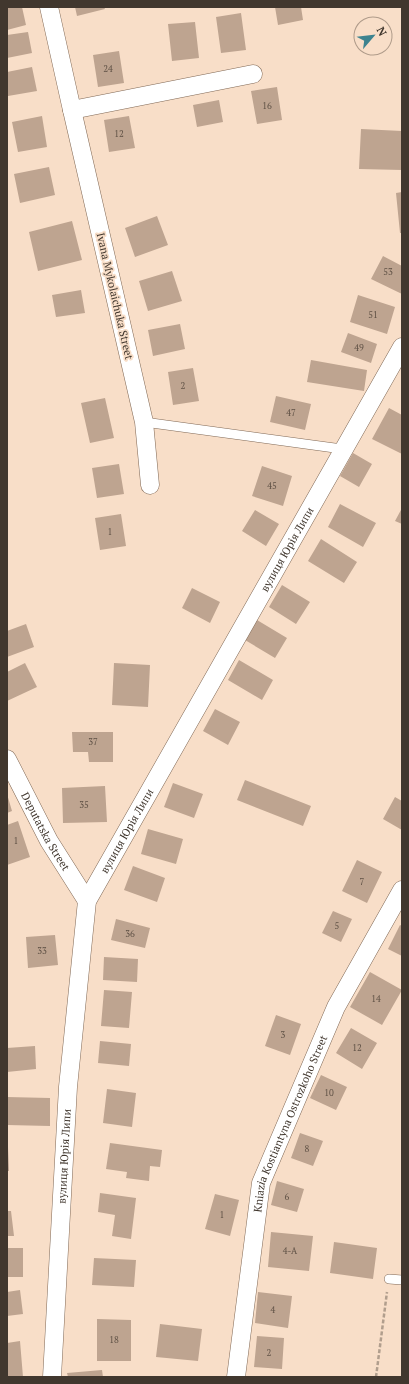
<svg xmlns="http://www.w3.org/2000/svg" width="409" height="1384" font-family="'PT Serif',serif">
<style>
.building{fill:#bea490}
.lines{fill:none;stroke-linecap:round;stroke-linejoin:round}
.lane-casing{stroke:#816956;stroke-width:10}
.street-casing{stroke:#816956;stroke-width:19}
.path{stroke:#b19e8d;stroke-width:2.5;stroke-dasharray:4 2;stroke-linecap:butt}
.lane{stroke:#fff;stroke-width:9}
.street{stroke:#fff;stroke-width:18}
.labels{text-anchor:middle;stroke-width:3.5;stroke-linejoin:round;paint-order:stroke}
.number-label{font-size:9px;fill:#605246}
.street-label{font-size:11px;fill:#41372e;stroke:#f8dec8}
</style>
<rect width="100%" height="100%" fill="#f8dec8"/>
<!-- building -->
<path class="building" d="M7,7H22L26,25L7,30Z
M75,7H104L105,9L77,16Z
M275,7H301L303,20L278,25Z
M241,13L246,50L221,53L216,17Z
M195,22L199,58L172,61L168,24Z
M28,32L32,53L7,58V35Z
M119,51L124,83L98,87L93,55Z
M32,67L37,91L8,96L7,72Z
M277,87L282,120L257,124L251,91Z
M219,100L223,122L197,127L193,105Z
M42,116L47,147L18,152L12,122Z
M129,116L135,148L109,152L104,120Z
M361,129L402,131V170L359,169Z
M49,167L55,195L20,203L14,174Z
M402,192V233H400L396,193Z
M157,216L168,245L135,257L125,228Z
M72,221L82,260L38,271L29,232Z
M383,256L402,266V294L371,279Z
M172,271L182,301L148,311L139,281Z
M81,290L85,313L56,317L52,295Z
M358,295L395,307L387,334L350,322Z
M180,324L185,349L153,356L148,330Z
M348,333L377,344L371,363L341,352Z
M311,360L367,370L364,391L307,382Z
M193,368L199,401L173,405L168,372Z
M276,396L311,404L305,430L270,422Z
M105,398L114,438L90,443L81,403Z
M389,408L402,415V454L372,439Z
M353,453L372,464L359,487L340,476Z
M119,464L124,494L97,498L92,468Z
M262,466L292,476L283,506L252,496Z
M340,504L376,523L363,547L328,527Z
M402,508V524L395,521Z
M255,510L279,524L266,546L242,531Z
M121,514L126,546L100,550L95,518Z
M321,539L357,562L344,583L308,561Z
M282,585L310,602L296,624L269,607Z
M192,588L220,602L210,623L182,608Z
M257,620L287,638L275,658L245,640Z
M26,624L34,647L7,657V631Z
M239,660L273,680L262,700L228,680Z
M25,663L37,687L7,701V672Z
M114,663L150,665L148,707L112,705Z
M215,709L240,722L228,745L203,731Z
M72,732H113V762H89L88,752H73Z
M245,780L311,806L303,826L237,800Z
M173,783L203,794L194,818L164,807Z
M105,786L107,822L63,823L62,788Z
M7,794L12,811L7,813Z
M395,797L402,801V830L383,819Z
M18,821L30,857L7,865V825Z
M148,829L183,839L176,864L141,854Z
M357,860L382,872L367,903L342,891Z
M133,866L165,878L157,902L124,890Z
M333,911L352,919L341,942L322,933Z
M116,919L150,928L145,948L111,940Z
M400,925L402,926V956L388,949Z
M55,935L58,965L28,968L26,937Z
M104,957L138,959L137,982L103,980Z
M370,972L402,990L382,1025L350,1007Z
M104,990L132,992L129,1028L101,1026Z
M276,1015L301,1024L290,1055L265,1046Z
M351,1028L377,1043L362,1069L336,1053Z
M100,1041L131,1044L129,1066L98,1063Z
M35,1046L36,1069L7,1072V1048Z
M321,1075L347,1087L336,1110L310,1098Z
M107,1089L136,1093L132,1127L103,1123Z
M7,1097L50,1098V1126L7,1125Z
M300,1133L323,1141L313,1166L291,1158Z
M110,1143L162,1150L160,1167L150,1166L149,1181L126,1178L127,1172L106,1169Z
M8,1147L9,1171H7V1148Z
M277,1181L304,1189L297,1212L271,1205Z
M100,1193L136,1198L131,1239L112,1236L115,1215L98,1212Z
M215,1194L239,1200L230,1236L205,1229Z
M7,1211H11L14,1236H7Z
M271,1232L313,1236L309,1271L268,1267Z
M334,1242L377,1248L373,1279L330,1273Z
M7,1248H23V1277H7Z
M94,1258L136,1260L134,1287L92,1285Z
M20,1290L23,1314L7,1316V1292Z
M258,1292L292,1296L288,1328L255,1323Z
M97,1319L131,1320V1361H97Z
M160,1324L202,1329L198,1361L156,1357Z
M257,1336L284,1338L282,1369L254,1367Z
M20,1341L23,1377H7V1343Z
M102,1370L103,1377H68L67,1373Z"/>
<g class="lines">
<!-- lane casing -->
<g class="lane-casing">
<path id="lane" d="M144,422L342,449
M389,1279L402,1280"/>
</g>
<!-- street casing -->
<g class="street-casing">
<g id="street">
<path d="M49,7L72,110"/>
<path d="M150,485L144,422L72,110L253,74"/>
<path id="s1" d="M7,759L49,841L87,901"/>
<path id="s2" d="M52,1377L68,1087L87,901L402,347"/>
<path id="s3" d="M236,1377L261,1183L336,1007L402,890"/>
</g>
</g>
<!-- path -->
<path class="path" d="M376,1377L387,1292"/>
<!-- lane -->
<use href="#lane" class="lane"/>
<!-- street -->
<use href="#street" class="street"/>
</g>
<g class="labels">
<!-- number labels -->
<g class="number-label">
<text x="108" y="72">24</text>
<text x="267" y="109">16</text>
<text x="119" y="137">12</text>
<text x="388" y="275">53</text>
<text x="373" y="318">51</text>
<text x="359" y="351">49</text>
<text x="183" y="389">2</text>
<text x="291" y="416">47</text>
<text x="272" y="489">45</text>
<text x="110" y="535">1</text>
<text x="93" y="745">37</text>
<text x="84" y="808">35</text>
<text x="16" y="844">1</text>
<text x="362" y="885">7</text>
<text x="337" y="929">5</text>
<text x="130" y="937">36</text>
<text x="42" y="954">33</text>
<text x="376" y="1002">14</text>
<text x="283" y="1038">3</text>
<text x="357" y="1051">12</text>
<text x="329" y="1096">10</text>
<text x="307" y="1152">8</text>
<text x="287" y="1200">6</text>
<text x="222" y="1218">1</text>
<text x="290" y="1254">4-А</text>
<text x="273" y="1313">4</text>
<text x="114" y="1343">18</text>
<text x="269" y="1356">2</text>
</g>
<!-- street labels -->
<g class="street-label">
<text transform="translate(115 296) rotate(77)" y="4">Ivana Mykolaichuka Street</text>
<text dy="4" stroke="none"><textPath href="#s2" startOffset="882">вулиця Юрія Липи</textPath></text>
<text dy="4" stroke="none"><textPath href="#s1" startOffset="82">Deputatska Street</textPath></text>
<text dy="4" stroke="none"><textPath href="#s2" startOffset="558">вулиця Юрія Липи</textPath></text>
<text dy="4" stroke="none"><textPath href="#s3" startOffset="261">Kniazia Kostiantyna Ostrozkoho Street</textPath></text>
<text dy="4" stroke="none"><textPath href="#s2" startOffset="221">вулиця Юрія Липи</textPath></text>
</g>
</g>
<!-- border -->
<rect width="409" height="1384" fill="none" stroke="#41372e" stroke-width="16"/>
<!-- north arrow -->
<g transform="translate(373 36) rotate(62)"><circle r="19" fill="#f8dec8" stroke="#af9b8a"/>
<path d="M0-3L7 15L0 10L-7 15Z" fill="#3d838f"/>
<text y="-6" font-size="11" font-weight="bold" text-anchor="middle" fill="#41372e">N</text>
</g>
</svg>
